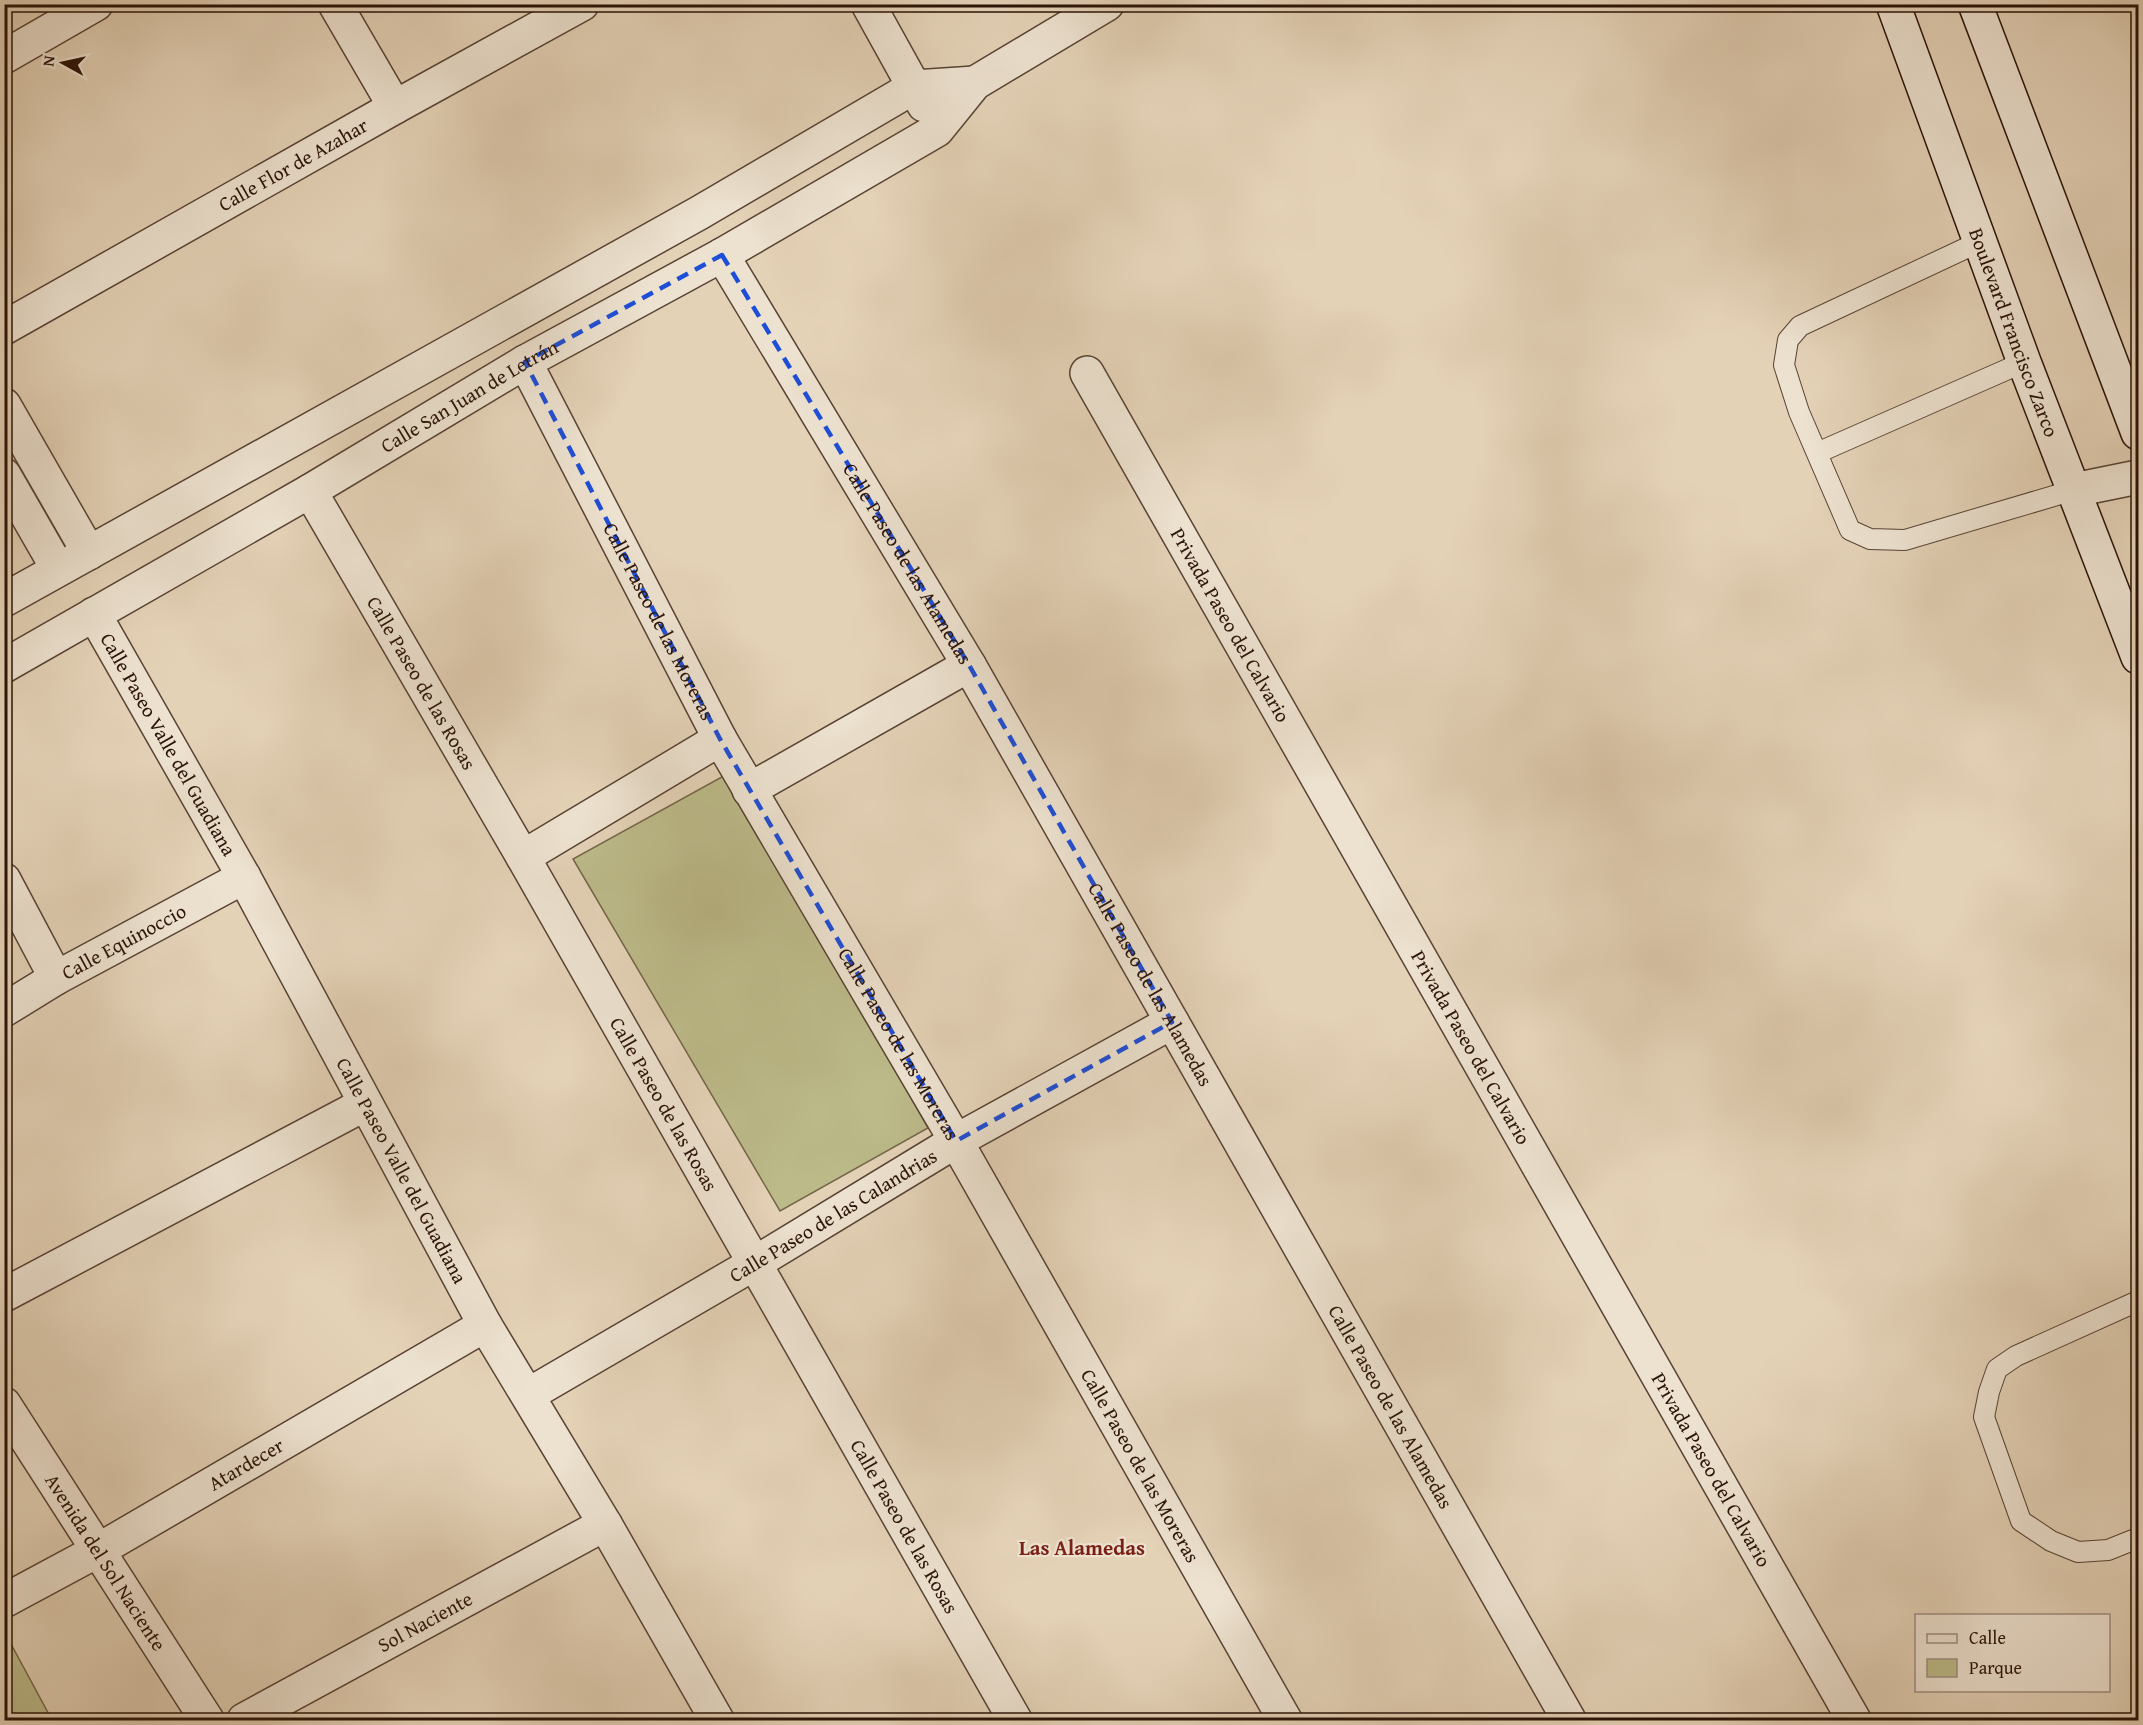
<svg xmlns="http://www.w3.org/2000/svg" width="2143" height="1725" font-family="'Gentium Book Plus',serif">
<style>
.green{fill:#bcba89;stroke:#736648;stroke-width:1.5}
.lines{fill:none;stroke-linecap:round;stroke-linejoin:round}
.service-casing{stroke:#584334;stroke-width:22}
.minor-casing{stroke:#584334;stroke-width:36}
.secondary-casing{stroke:#2a1308;stroke-width:36}
.service{stroke:#ede2d0;stroke-width:20}
.minor{stroke:#ede2d0;stroke-width:33}
.secondary{stroke:#ede2d0;stroke-width:33}
.marked{fill:none;stroke:#1d4ed8;stroke-width:4.5;stroke-dasharray:12 8;stroke-linejoin:round}
.labels{text-anchor:middle;stroke-width:4.5;stroke-linejoin:round;paint-order:stroke}
.street-label{font-size:20px;fill:#2a1308;stroke:#ede2d0}
.neighbourhood-label{font-size:21px;font-weight:bold;fill:#7a1f14;stroke:#ede2d0}
</style>
<rect width="100%" height="100%" fill="#e4d2b7"/>
<filter id="stains"><feTurbulence type="fractalNoise" baseFrequency=".00333" numOctaves="4"/><feColorMatrix values="0 0 0 0 .2 0 0 0 0 .09 0 0 0 0 .02 0 0 0 .5 -.17"/></filter>
<radialGradient id="worn" r=".72"><stop offset=".6" stop-color="#630" stop-opacity="0"/><stop offset="1" stop-color="#630" stop-opacity=".3"/></radialGradient>
<!-- green -->
<path class="green" d="M729,773L928,1128L780,1211L573,859Z
M4,1633H5L52,1720H5Z"/>
<g class="lines">
<!-- service casing -->
<g class="service-casing">
<path id="service" d="M1979,242L1800,326L1788,340L1784,365L1799,412L1850,530L1870,539L1905,540L2074,490
M1817,453L2024,362
M2138,1301L2016,1356L1997,1369L1989,1392L1984,1417L2021,1521L2051,1541L2078,1552L2108,1550L2138,1538"/>
</g>
<!-- minor casing -->
<g class="minor-casing">
<g id="minor">
<path d="M335,4L395,107"/>
<path d="M868,4L924,105"/>
<path d="M4,57L96,4"/>
<path id="s1" d="M722,255L969,665L1569,1720"/>
<path id="s2" d="M4,328L395,107L582,4"/>
<path id="s3" d="M525,362L720,739L956,1141L1285,1720"/>
<path id="s4" d="M1087,373L1854,1720"/>
<path d="M4,405L89,553"/>
<path d="M4,475L58,569"/>
<path d="M2074,490L2138,477"/>
<path id="s5" d="M310,491L523,857L1015,1720"/>
<path d="M4,600L699,213L914,87L975,83"/>
<path id="s6" d="M94,614L244,877L485,1325L605,1524L717,1720"/>
<path id="s7" d="M4,666L310,491L525,362L722,255L937,130L975,83L1107,4"/>
<path d="M749,790L969,665"/>
<path d="M523,857L720,739"/>
<path d="M4,880L56,978"/>
<path id="s8" d="M4,1010L56,978L244,877"/>
<path d="M4,1295L365,1104"/>
<path id="s9" d="M528,1395L755,1263L956,1141L1172,1022"/>
<path id="s10" d="M4,1404L207,1720"/>
<path id="s11" d="M4,1601L97,1551L485,1325"/>
<path id="s12" d="M244,1720L605,1524"/>
</g>
</g>
<!-- secondary casing -->
<g class="secondary-casing">
<g id="secondary">
<path id="s13" d="M1893,4L2024,362L2138,657"/>
<path d="M1975,4L2138,433"/>
</g>
</g>
<!-- service -->
<use href="#service" class="service"/>
<!-- minor -->
<use href="#minor" class="minor"/>
<!-- secondary -->
<use href="#secondary" class="secondary"/>
</g>
<!-- marked area -->
<path class="marked" d="M722,255L969,665L1172,1022L956,1141L720,739L525,362Z"/>
<g class="labels">
<!-- street labels -->
<g class="street-label">
<text dy="7" stroke="none"><textPath href="#s2" startOffset="332">Calle Flor de Azahar</textPath></text>
<text dy="7" stroke="none"><textPath href="#s13" startOffset="350">Boulevard Francisco Zarco</textPath></text>
<text dy="7" stroke="none"><textPath href="#s7" startOffset="538">Calle San Juan de Letrán</textPath></text>
<text dy="7" stroke="none"><textPath href="#s1" startOffset="360">Calle Paseo de las Alamedas</textPath></text>
<text dy="7" stroke="none"><textPath href="#s3" startOffset="292">Calle Paseo de las Moreras</textPath></text>
<text dy="7" stroke="none"><textPath href="#s4" startOffset="290">Privada Paseo del Calvario</textPath></text>
<text dy="7" stroke="none"><textPath href="#s5" startOffset="222">Calle Paseo de las Rosas</textPath></text>
<text dy="7" stroke="none"><textPath href="#s6" startOffset="150">Calle Paseo Valle del Guadiana</textPath></text>
<text dy="7" stroke="none"><textPath href="#s8" startOffset="138">Calle Equinoccio</textPath></text>
<text dy="7" stroke="none"><textPath href="#s1" startOffset="846">Calle Paseo de las Alamedas</textPath></text>
<text dy="7" stroke="none"><textPath href="#s3" startOffset="778">Calle Paseo de las Moreras</textPath></text>
<text dy="7" stroke="none"><textPath href="#s4" startOffset="776">Privada Paseo del Calvario</textPath></text>
<text dy="7" stroke="none"><textPath href="#s5" startOffset="708">Calle Paseo de las Rosas</textPath></text>
<text dy="7" stroke="none"><textPath href="#s6" startOffset="636">Calle Paseo Valle del Guadiana</textPath></text>
<text dy="7" stroke="none"><textPath href="#s9" startOffset="354">Calle Paseo de las Calandrias</textPath></text>
<text dy="7" stroke="none"><textPath href="#s1" startOffset="1332">Calle Paseo de las Alamedas</textPath></text>
<text dy="7" stroke="none"><textPath href="#s11" startOffset="278">Atardecer</textPath></text>
<text dy="7" stroke="none"><textPath href="#s3" startOffset="1264">Calle Paseo de las Moreras</textPath></text>
<text dy="7" stroke="none"><textPath href="#s4" startOffset="1262">Privada Paseo del Calvario</textPath></text>
<text dy="7" stroke="none"><textPath href="#s5" startOffset="1194">Calle Paseo de las Rosas</textPath></text>
<text dy="7" stroke="none"><textPath href="#s10" startOffset="188">Avenida del Sol Naciente</textPath></text>
<text dy="7" stroke="none"><textPath href="#s12" startOffset="206">Sol Naciente</textPath></text>
</g>
<!-- neighbourhood labels -->
<g class="neighbourhood-label">
<text x="1082" y="1555">Las Alamedas</text>
</g>
</g>
<!-- margin -->
<rect width="2143" height="1725" fill="none" stroke="#e4d2b7" stroke-width="24"/>
<rect x="6" y="6" width="2131" height="1713" fill="none" stroke="#2a1308" stroke-width="3"/>
<rect x="12" y="12" width="2119" height="1701" fill="none" stroke="#2a1308" stroke-width="1.5"/>
<!-- legend -->
<rect x="1915" y="1614" width="195" height="78" fill="#ede2d0" stroke="#9f8f80" stroke-width="1.5"/>
<rect x="1927" y="1634" width="30" height="9" fill="#ede2d0" stroke="#9f8f80" stroke-width="1.5"/>
<text x="1969" y="1644" font-size="18" fill="#2a1308">Calle</text>
<rect x="1927" y="1659" width="30" height="18" fill="#bcba89" stroke="#9f8f80" stroke-width="1.5"/>
<text x="1969" y="1674" font-size="18" fill="#2a1308">Parque</text>
<!-- north arrow -->
<g transform="translate(63 63) rotate(278)" stroke="#ede2d0" stroke-width="4.5" paint-order="stroke">
<path d="M0-4.5L10 22L0 15L-10 22Z" fill="#2a1308"/>
<text y="-9" font-size="16" font-weight="bold" text-anchor="middle" fill="#2a1308">N</text>
</g>
<rect width="100%" height="100%" filter="url(#stains)"/>
<rect width="100%" height="100%" fill="url(#worn)"/>
</svg>
